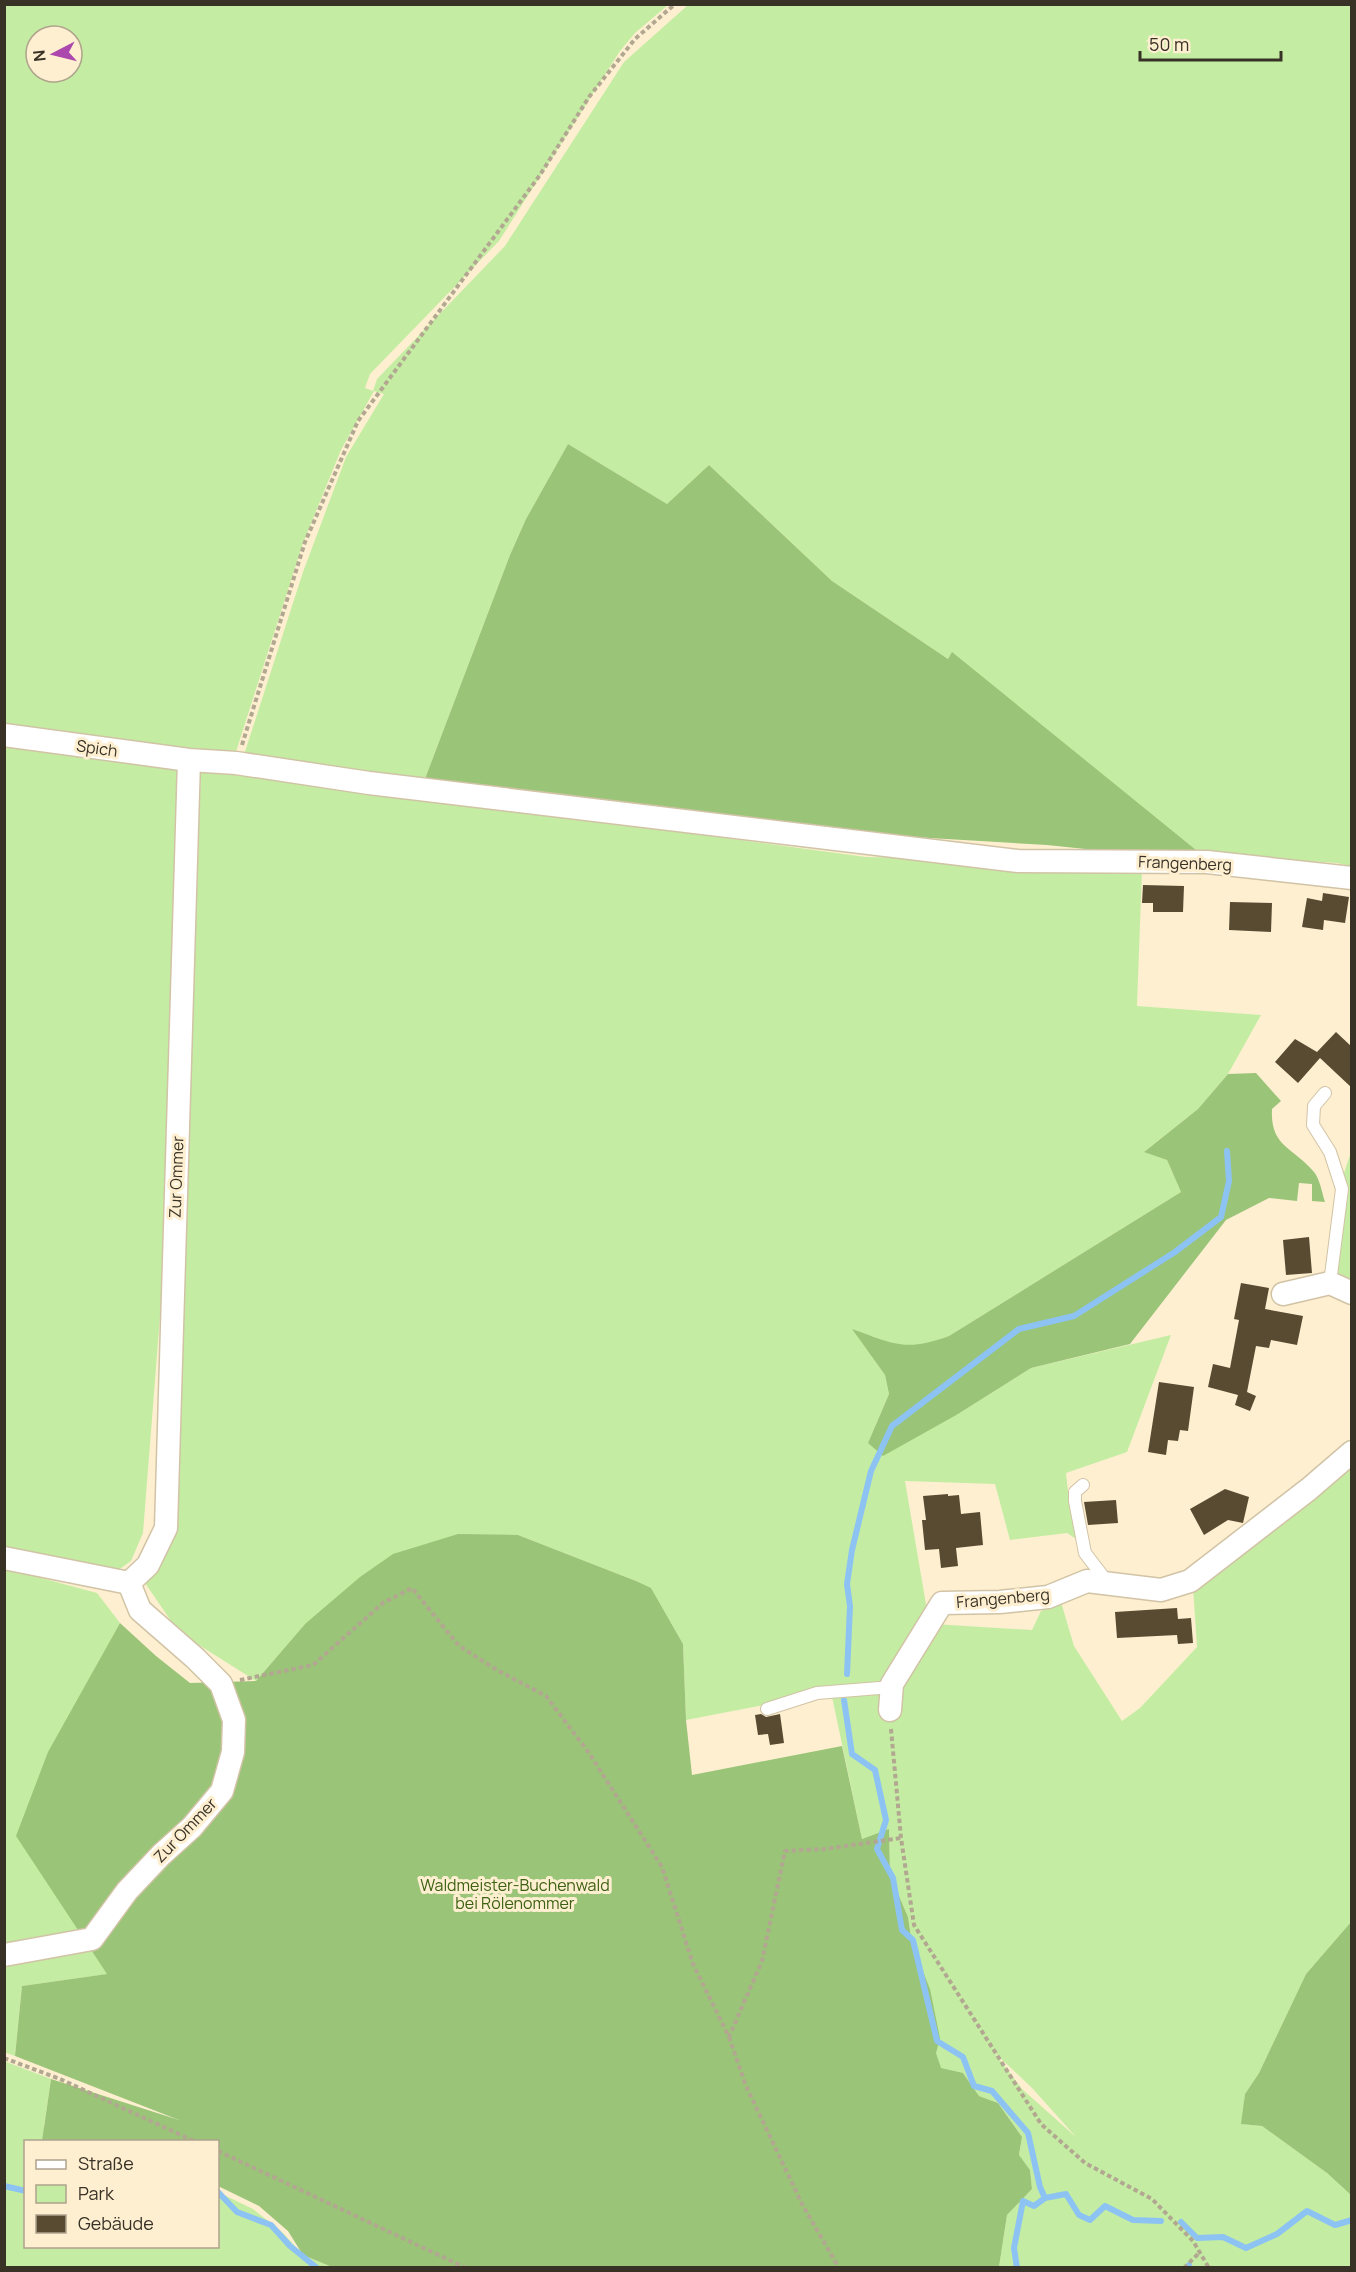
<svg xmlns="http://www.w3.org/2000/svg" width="1356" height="2272" font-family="Manrope,sans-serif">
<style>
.green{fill:#c4eda3;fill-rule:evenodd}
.forest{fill:#9ac478}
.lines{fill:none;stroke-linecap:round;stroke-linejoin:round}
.stream{stroke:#8dc3f3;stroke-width:6}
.building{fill:#584b31}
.service-casing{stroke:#d1c3a5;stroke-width:14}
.minor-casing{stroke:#d1c3a5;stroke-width:25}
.path{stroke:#b2a790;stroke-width:4;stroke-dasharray:4.5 3;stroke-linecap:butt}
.service{stroke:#fff;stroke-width:12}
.minor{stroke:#fff;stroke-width:22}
.labels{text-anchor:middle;stroke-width:6;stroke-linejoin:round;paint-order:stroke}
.street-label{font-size:16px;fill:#383226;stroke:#feefd1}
.park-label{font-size:16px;fill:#3c6112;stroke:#feefd1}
</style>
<rect width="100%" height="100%" fill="#feefd1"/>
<!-- green -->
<path class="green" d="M5,5H668L635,33L620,51L499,241L370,374L365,388L373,391L377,379L505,246L624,62L688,5H1351V866L1337,863L1201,854L952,653L948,659L832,581L709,465L667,504L568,444L526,519L510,555L423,784L241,764L303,572L346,457L384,394L374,391L341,450L303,543L233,761L5,730ZM36,36H72V72H36Z
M4,739L186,765L167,1228L143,1533L131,1561L117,1571L5,1547Z
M201,767L866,857L1047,861L1142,870L1137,1006L1261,1015L1228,1074L1198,1109L1145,1151L1167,1160L1181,1192L949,1336L928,1344L900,1346L853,1330L885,1375L889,1394L868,1443L958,1414L1031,1368L1171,1335L1127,1452L1066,1473L1070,1511L1081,1542L1067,1533L1010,1540L995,1484L905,1481L928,1616L934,1624L1032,1630L1041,1611L1061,1602L1074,1646L1122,1721L1140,1708L1197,1647L1193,1587L1296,1514L1351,1468V1922L1306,1974L1259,2073L1245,2094L1242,2124L1262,2126L1327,2173L1351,2195V2267H999L1007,2215L1032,2189L1030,2170L1019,2156L1022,2137L998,2103L979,2096L963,2073L965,2267L917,2004L923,1970L912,1944L908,1917L890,1875L889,1830L862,1839L831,1692L686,1720L683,1644L651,1589L636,1581L518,1535L305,1624L256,1681L191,1640L171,1621L143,1580L158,1550L186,1228ZM994,2052L1032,2088L1076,2137L1022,2089Z
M1351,1152V1288L1328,1277L1339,1188Z
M4,1568L97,1593L120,1623L85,1687L108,1974L22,1986L15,2056L4,2052Z
M4,2061L51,2079L44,2126L107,2141L26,2142V2246H218V2192L253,2209L283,2233L303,2255L332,2267H5Z"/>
<!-- forest -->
<path class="forest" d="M568,444L667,504L709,465L832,581L948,659L952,652L1201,854L1143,855L1047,845L796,830L423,784L510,555L526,519Z
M1256,1073L1281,1101L1272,1109C1270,1147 1293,1147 1314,1172C1320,1179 1322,1193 1325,1202L1312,1201V1184L1299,1183L1297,1201L1269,1198L1226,1220L1130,1344L1031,1368L958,1414L883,1456L868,1443L889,1394L885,1375L852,1329C894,1344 905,1352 949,1336L1181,1192L1167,1160L1144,1152L1198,1109L1228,1074Z
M458,1534L518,1535L636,1581L651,1588L683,1644L686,1720L692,1775L842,1746L862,1839L889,1829L890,1875L908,1917L912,1944L930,1989L940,2038L936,2053L941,2068L963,2073L979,2096L998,2103L1022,2137L1019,2155L1030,2170L1032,2189L1007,2215L999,2267H332L303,2255L288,2231L259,2206L218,2186V2142L42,2141L51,2079L179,2120L15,2056L22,1986L107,1974L16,1836L48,1752L120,1623L156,1656L190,1683L256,1681L305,1624L360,1577L393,1554Z
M1351,1922V2195L1327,2173L1262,2126L1241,2124L1245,2094L1259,2073L1306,1974Z"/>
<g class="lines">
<!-- stream -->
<path class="stream" d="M847,1674L850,1606L847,1584L852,1550L871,1471L892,1426L1019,1329L1074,1316L1175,1252L1221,1217L1229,1181L1227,1151
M844,1700L852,1754L875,1770L886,1820L877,1849L893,1878L902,1930L913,1940L937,2041L963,2057L974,2086L992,2091L1028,2133L1040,2187L1045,2198
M4,2186L26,2191
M218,2192L237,2212L271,2225L290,2246L317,2268
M1181,2222L1197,2238L1223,2237L1246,2248L1277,2234L1307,2211L1335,2225L1352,2220
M1017,2268L1014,2248L1023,2201L1034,2206L1045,2198L1066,2194L1079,2215L1090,2220L1105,2206L1133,2220L1161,2221
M1188,2268L1189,2265"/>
</g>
<!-- building -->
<path class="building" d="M1143,885L1184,886L1183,912H1153V903H1142Z
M1323,893L1349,897L1345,923L1324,920L1323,930L1302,927L1307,898L1322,901Z
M1230,902L1272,903L1271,932L1229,930Z
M1336,1032L1352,1047V1088L1320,1058L1298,1083L1275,1062L1295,1039L1317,1052Z
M1309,1237L1312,1273L1286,1275L1283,1240Z
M1241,1283L1269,1288L1265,1309L1303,1316L1297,1345L1271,1340L1269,1348L1256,1346L1247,1392L1256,1396L1250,1411L1235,1405L1238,1395L1208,1387L1213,1364L1230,1368L1239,1320L1234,1319Z
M1159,1382L1194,1387L1188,1431L1180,1430L1178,1441L1168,1440L1166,1455L1148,1452Z
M1225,1489L1249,1497L1243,1523L1228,1520L1204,1535L1190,1509Z
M948,1494V1496L959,1495L961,1514L980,1512L983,1545L956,1548L958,1566L941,1568L939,1549L925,1550L922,1520H926L923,1496Z
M1116,1500L1118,1523L1088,1525L1084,1502Z
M1177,1608L1178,1619L1191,1618L1193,1643L1178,1644L1177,1635L1117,1638L1115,1612Z
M761,1714L766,1717L780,1714L784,1743L770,1745L768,1734L758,1735L755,1715Z"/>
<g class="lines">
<!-- service casing -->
<g class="service-casing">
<path id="service" d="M1325,1093L1314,1106L1313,1125L1330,1152L1342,1189L1330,1283
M1083,1485L1075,1492V1501L1085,1553L1108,1583
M767,1709L817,1693L892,1687"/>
</g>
<!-- minor casing -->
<g class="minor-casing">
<path id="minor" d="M4,735L189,760L236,763L369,783L1018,861L1207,862L1352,878
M1283,1294L1330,1283L1352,1293
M4,1558L129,1583
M129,1583L148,1565L166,1528L189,760
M890,1710L892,1684L942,1603L1000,1602L1048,1597L1087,1581L1161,1590L1190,1581L1309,1489L1352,1452
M4,1955L92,1939L127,1891L161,1855L192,1827L222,1791L233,1752L234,1720L221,1684L195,1658L140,1610L129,1583"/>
</g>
<!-- path -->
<path class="path" d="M242,745L305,542L358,421L540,175L589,97L635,39L675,4
M240,1680L313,1665L383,1603L412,1588L459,1646L497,1670L546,1696L589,1753L662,1867L693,1964L729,2037L762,1961L785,1851L825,1849L901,1838
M891,1729L901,1838L914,1925L1041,2124L1085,2163L1152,2199L1193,2241L1209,2268
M729,2037L746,2086L802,2204L839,2268
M4,2058L60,2079L196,2142
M218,2151L466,2268
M1184,2268L1200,2252"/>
<!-- service -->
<use href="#service" class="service"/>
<!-- minor -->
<use href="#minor" class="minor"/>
</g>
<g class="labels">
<!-- street labels -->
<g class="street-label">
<text transform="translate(97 748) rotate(8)" y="6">Spich</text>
<text transform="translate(1185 863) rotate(2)" y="6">Frangenberg</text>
<text transform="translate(176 1177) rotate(-88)" y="6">Zur Ommer</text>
<text transform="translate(1003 1598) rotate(-5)" y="6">Frangenberg</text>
<text transform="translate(185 1830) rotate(-46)" y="6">Zur Ommer</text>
</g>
<!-- park labels -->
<g class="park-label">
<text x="515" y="1891">Waldmeister-Buchenwald<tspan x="515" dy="18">bei Rölenommer</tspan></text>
</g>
</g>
<!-- border -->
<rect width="1356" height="2272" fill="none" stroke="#383226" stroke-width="12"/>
<!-- legend -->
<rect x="24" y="2140" width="195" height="108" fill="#feefd1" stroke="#afa38d" stroke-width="1.5"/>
<rect x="36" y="2160" width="30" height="9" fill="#ffffff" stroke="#afa38d" stroke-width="1.5"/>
<text x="78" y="2170" font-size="18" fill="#383226">Straße</text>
<rect x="36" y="2185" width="30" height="18" fill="#c4eda3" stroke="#afa38d" stroke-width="1.5"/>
<text x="78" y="2200" font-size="18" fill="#383226">Park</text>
<rect x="36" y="2215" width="30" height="18" fill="#584b31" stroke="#afa38d" stroke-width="1.5"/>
<text x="78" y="2230" font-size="18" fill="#383226">Gebäude</text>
<!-- north arrow -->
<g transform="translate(54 54) rotate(263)"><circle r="28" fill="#feefd1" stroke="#afa38d" stroke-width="1.5"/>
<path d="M0-4.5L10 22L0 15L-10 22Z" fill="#ac48ad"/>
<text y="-9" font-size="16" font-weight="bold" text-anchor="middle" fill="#383226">N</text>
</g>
<!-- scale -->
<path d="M1140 51v9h141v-9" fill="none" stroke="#383226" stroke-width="3"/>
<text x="1149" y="51" font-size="18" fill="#383226" stroke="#feefd1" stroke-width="4.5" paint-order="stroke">50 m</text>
</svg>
